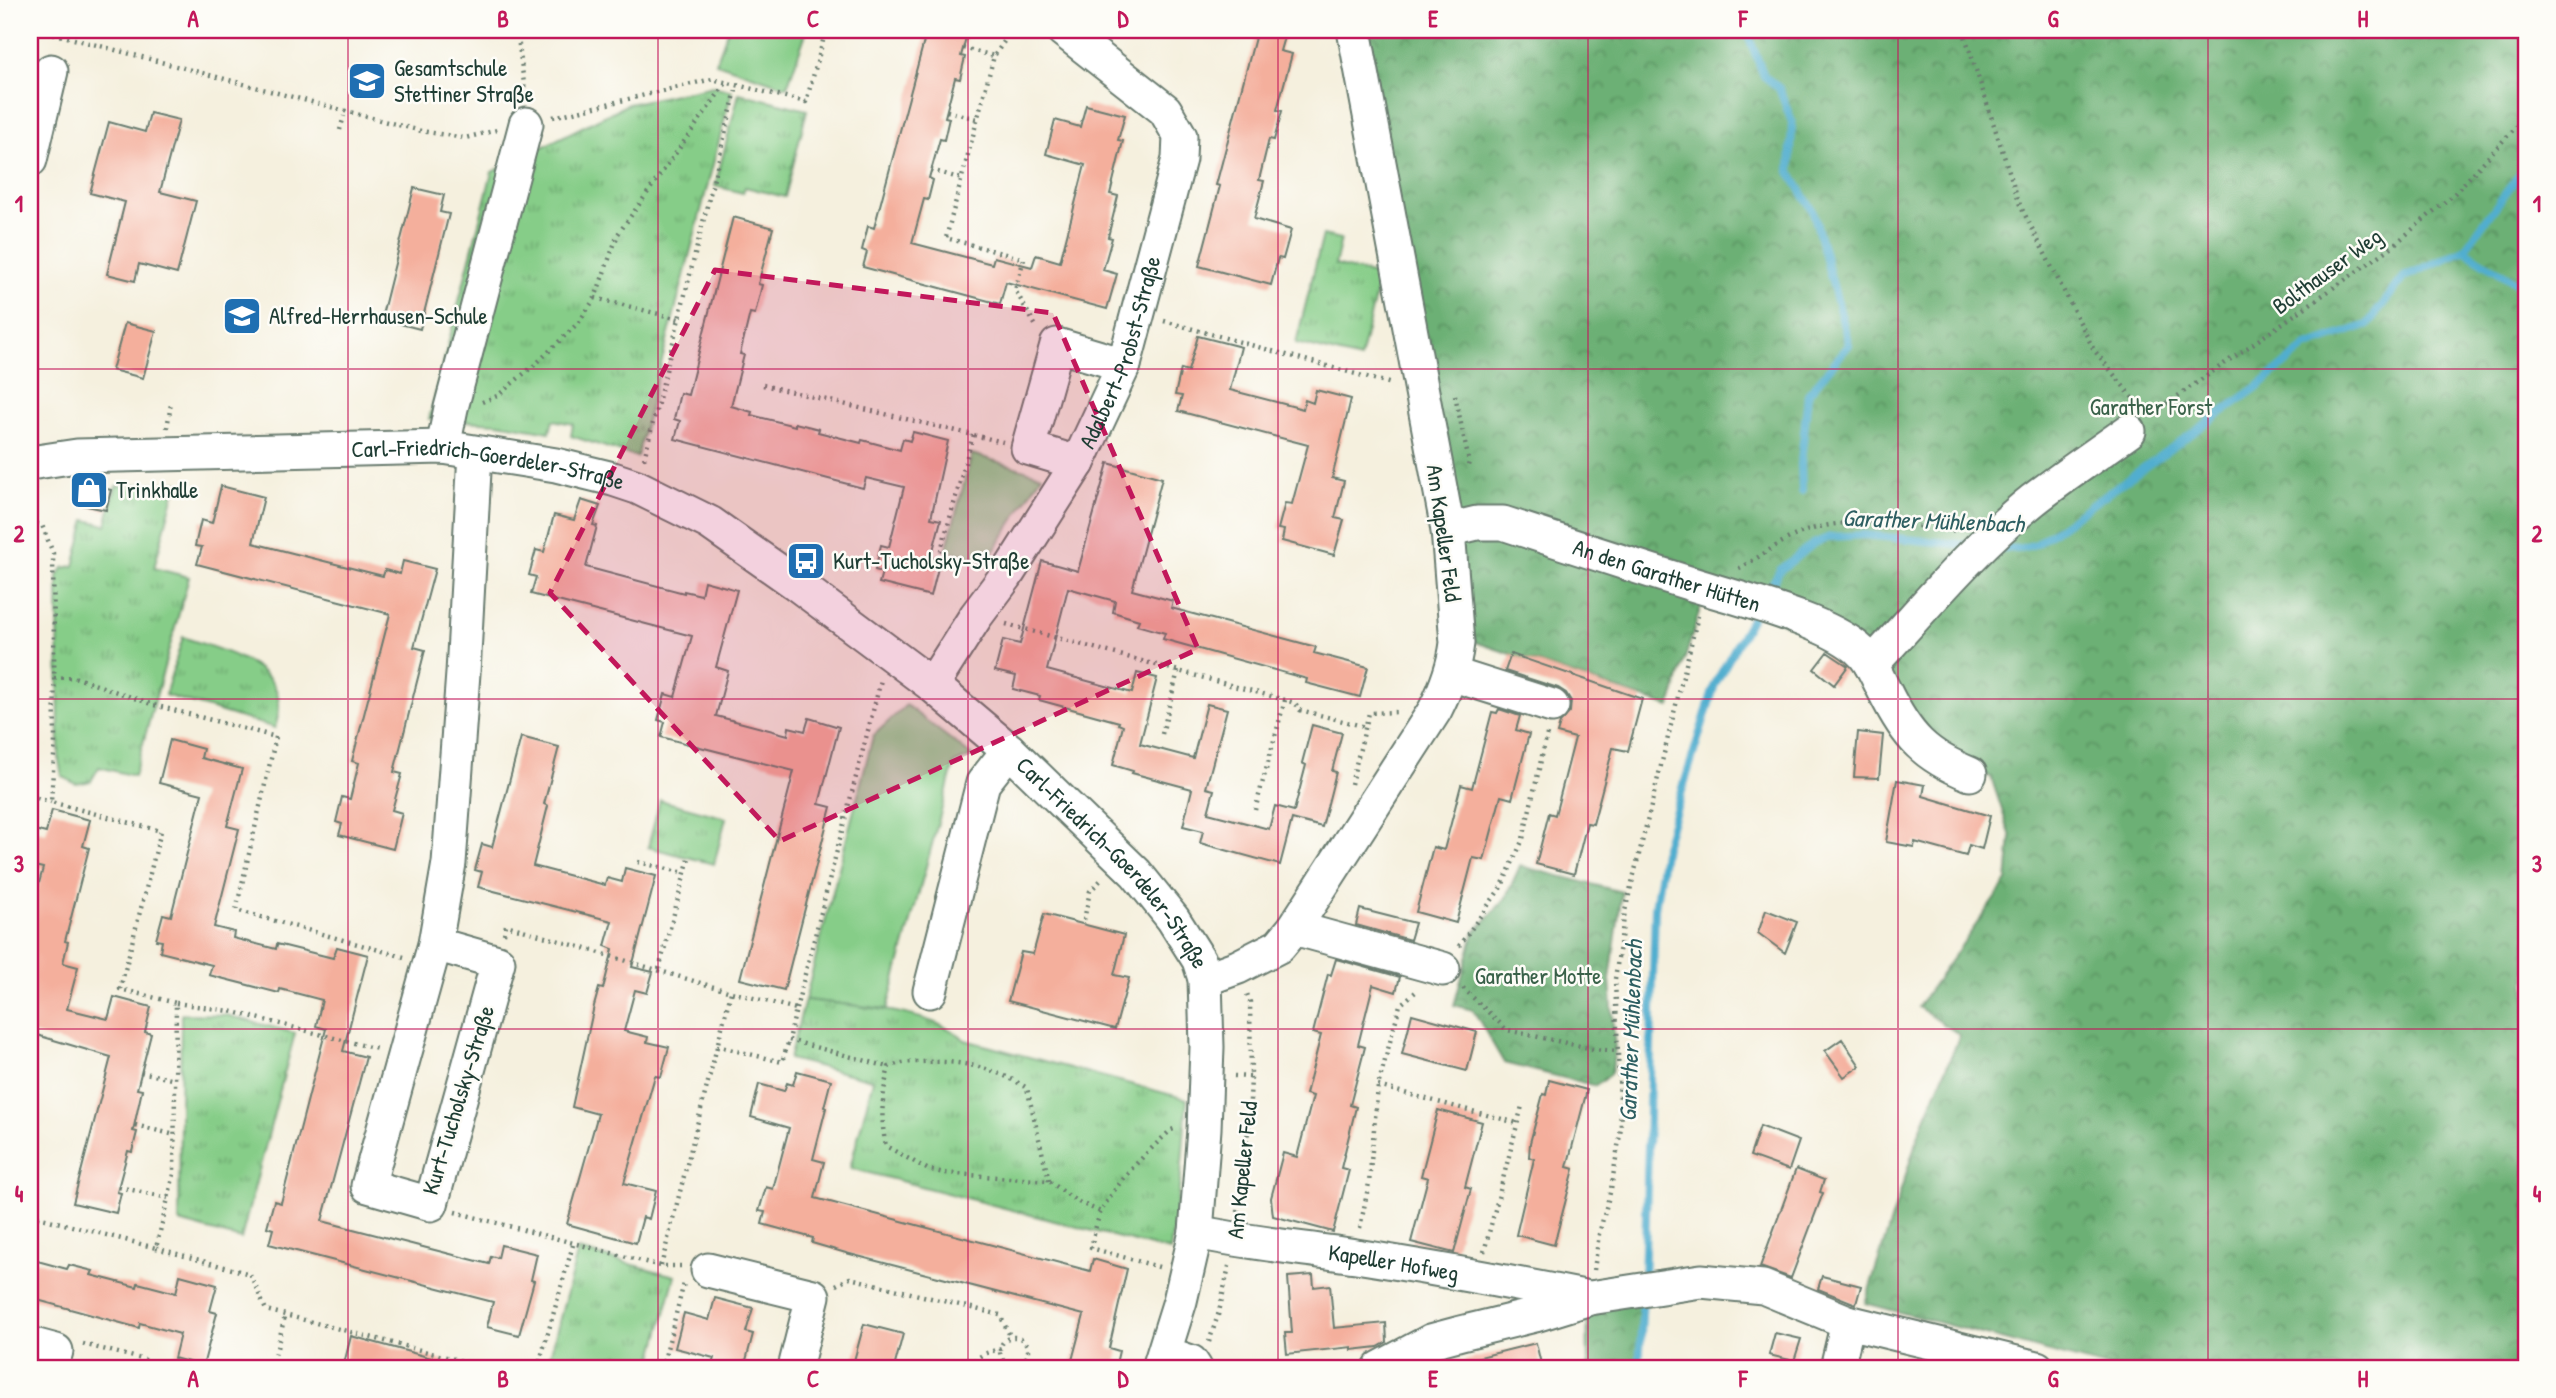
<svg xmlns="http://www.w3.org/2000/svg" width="2556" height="1398" font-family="'Patrick Hand',sans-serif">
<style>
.grass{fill:#86cd88;stroke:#52855e;stroke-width:2}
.forest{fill:url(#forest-crowns);stroke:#467654;stroke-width:2}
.park{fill:url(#park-tufts);stroke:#52855e;stroke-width:2}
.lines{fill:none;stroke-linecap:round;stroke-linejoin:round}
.stream{stroke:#51aecf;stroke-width:8}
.building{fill:#f4af9c}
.minor-casing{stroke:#6a7c70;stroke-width:37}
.path{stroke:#6a7c70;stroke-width:4.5;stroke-dasharray:2 5;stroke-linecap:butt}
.minor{stroke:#fff;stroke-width:33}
.marked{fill:#c2185b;fill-opacity:0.2;stroke:#c2185b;stroke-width:5;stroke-dasharray:14 9;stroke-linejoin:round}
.grid{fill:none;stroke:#c2185b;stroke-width:2;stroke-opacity:0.55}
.labels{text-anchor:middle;stroke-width:5;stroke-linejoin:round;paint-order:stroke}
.poi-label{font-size:23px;fill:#1f3d34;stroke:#fdfcf7;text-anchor:start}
.street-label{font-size:23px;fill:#1f3d34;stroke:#fdfcf7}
.park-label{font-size:23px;fill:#396149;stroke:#fdfcf7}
.water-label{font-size:24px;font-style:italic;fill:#2e5f62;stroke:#fdfcf7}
.neatline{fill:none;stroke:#c2185b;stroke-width:2.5}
.grid-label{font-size:23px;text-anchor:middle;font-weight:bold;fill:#c2185b}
</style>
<defs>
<pattern id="forest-crowns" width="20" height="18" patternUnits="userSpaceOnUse" patternTransform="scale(1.75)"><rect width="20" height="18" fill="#6cb074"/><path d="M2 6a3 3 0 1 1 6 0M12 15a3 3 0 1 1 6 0" fill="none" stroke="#589060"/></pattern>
<pattern id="park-tufts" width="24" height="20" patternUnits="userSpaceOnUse" patternTransform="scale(1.75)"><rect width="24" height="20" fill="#86cd88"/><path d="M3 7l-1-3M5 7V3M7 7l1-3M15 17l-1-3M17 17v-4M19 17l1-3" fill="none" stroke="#6da870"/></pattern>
</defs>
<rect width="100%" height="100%" fill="#fdfcf7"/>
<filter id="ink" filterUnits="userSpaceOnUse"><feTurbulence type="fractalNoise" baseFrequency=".0143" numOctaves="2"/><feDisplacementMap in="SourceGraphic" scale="14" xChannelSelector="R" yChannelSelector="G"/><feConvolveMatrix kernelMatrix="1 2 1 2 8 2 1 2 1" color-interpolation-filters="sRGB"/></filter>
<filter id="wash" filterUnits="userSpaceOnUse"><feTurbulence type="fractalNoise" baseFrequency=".00686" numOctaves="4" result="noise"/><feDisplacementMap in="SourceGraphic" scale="28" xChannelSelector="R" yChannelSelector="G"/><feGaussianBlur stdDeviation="1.57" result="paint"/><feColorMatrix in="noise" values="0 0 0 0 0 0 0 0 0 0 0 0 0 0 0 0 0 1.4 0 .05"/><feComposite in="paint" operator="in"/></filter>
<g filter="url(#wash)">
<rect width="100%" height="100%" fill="#f5f0de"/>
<!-- grass -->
<path class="grass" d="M728,30H807L787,87L716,63Z
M972,454L1042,475L987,562L946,550Z
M906,705L972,756L954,764L887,1009L805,1000L873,736Z"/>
<!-- forest -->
<path class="forest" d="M1358,30H2526V1368H2110L1865,1303L1920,1130L1960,1035L1918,1007L2007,881L2011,837L1991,777L1950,761L1871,660L1706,590L1670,707L1463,638Z
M1520,866L1622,892L1610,979L1615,1050L1611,1073L1596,1086L1504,1063L1473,1010L1454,1005L1474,933L1505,899Z
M1646,1294L1639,1368H1588L1587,1306Z"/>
<!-- park -->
<path class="park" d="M713,86L732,91L637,457L571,436L573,424L553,420L550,432L498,423L429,419L492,172L628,104Z
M739,93L807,110L785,197L745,187L743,193L715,186Z
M1323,235L1341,239L1335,265L1380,276L1360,359L1296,343Z
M177,482L154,568L189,577L134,776L99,767L91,781L76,784L62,776L59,761L58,576L63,568L74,566L86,520L106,525L116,486Z
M183,637C215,649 280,662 279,706C279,713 277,721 275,728L165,695Z
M660,800L726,818L714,864L648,847Z
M805,1000C848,1005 933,1010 965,1040L1187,1099L1181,1176L1170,1251L850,1168L873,1080L789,1059Z
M181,1014L226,1015L295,1033L241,1239L179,1222Z
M578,1250L675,1276L650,1368H597L550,1356Z"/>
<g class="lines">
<!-- stream -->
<path class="stream" d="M1746,30L1764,76L1779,88L1792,122L1790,172L1813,211L1849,345L1808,394L1801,462L1802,491
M2464,250L2523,287L2526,292
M1995,547L2018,549L2036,544L2256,388L2307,346L2367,325L2404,277L2464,250L2526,165
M1764,598L1780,570L1813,544L1830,537L1864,535L1968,545
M1644,1284L1655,908L1665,846L1715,684L1755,612
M1639,1368L1643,1297"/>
</g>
<g id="blocks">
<!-- building -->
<path class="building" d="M927,30H968L961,56L965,57L960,79L955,78L945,117L949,118L944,140L940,139L929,178L933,180L928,200L924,199L912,243L992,264L994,257L1032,267L1036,255L1060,262L1085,165L1046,154L1055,120L1080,127L1086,105L1125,115L1118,140L1123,141L1110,194L1118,196L1108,237L1112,238L1103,270L1117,274L1107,309L1006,282L1000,304L863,267L867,252L862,250L868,226L874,228Z
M1257,30H1286L1280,51L1292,54L1277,110L1282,111L1274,140L1269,139L1259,180L1264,181L1254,219L1291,230L1283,259L1278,258L1271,285L1199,266L1220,186L1216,185Z
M150,113L179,120L160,192L196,201L177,274L139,264L135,281L107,274L125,202L90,193L109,122L145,132Z
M414,188L444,195L440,212L449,214L420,329L381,319Z
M733,217L773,228L758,284L762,285L755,314L750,313L740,354L744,355L731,406L752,412L751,415L795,426V423L819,429L818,432L861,443L862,440L900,450L903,439L910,441L913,432L948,441L931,518L941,520L931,558L940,560L931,596L879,583L882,572L875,570L881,545L889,547L904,487L866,478L863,488L675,439L680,421L674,419L680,393L688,395Z
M125,323L156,331L143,378L112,370Z
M1198,336L1241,347L1230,390L1303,409L1305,400L1313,403L1316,390L1351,399L1332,478L1344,481L1335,518L1344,520L1334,555L1282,541L1284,530L1278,529L1285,503L1292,504L1308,445L1178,411L1182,396L1175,395L1181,369L1188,371Z
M1108,463L1162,478L1132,590L1173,601L1171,608L1316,647L1314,653L1368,667L1360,697L1306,683L1307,679L1163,639L1165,633L1137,625L1139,620L1113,612L1115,601L1068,588L1047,670L1132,693L1137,673L1157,678L1140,744L1193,758L1207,704L1227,709L1206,788L1214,790L1208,813L1269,829L1275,806L1294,811L1306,765L1302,763L1312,725L1342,733L1332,771L1336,772L1322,827L1292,819L1280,865L1200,843L1203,831L1183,826L1192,789L1132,773L1133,771L1113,765L1123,726L1118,724L1119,722L1039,700L1040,696L1013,689L1016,676L995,671L1003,640L1020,644L1042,561L1078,571Z
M87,484L111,490L106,510L82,505Z
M221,486L264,497L253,543L383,576L385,570L400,574L403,561L435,569L414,647L425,650L394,772L402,774L392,810L402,813L393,849L339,835L342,824L336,822L342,797L350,799L359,763L352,761L390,614L197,564L202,547L195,546L201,520L212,523Z
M581,500L600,506L593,525L597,526L586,567L684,593V591L701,595L704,581L737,590L716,667L728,671L716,716L788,735L789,727L805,731L809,718L839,727L819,804L831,807L784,990L740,979L794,771L661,737L665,722L658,720L665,694L675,697L692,636L531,594L536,577L529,575L536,550L544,552L554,515L574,520Z
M1827,652L1848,666L1834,685L1814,669Z
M1511,654L1642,699L1628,751L1613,748L1593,824L1587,823L1574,874L1536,864L1549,813L1555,815L1575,738L1557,733L1560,723L1570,712L1571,701L1566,693L1558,688L1505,671Z
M1499,709L1520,716L1516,730L1529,734L1512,799L1501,796L1484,860L1473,858L1456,923L1416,912L1433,847L1444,850L1461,785L1472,788L1492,712L1497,713Z
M1858,732L1883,735L1879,778L1854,777Z
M521,737L559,747L544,804L548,806L533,866L605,885L607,878L622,882L625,868L656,876L632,967L653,972L647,993L635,990L624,1031L648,1037L647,1042L669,1047L661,1077L655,1076L624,1183L656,1191L649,1219L643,1217L636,1243L567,1224L598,1114L572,1107L594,1006L599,988L603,989L613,949L605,946L612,921L478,887L482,872L475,870L482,844L492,847Z
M170,740L203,749L201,758L242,769L227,826L239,829L214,927L234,932L233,938L276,949L277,944L333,958L337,947L368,955L343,1051L366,1057L322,1221L489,1264L491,1256L498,1258L501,1245L537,1254L531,1280L534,1281L519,1335L487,1327L493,1302L269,1244L273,1229L267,1227L274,1201L281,1203L326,1029L316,1026L322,1000L280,989L279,993L209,975L212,965L160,952L162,941L156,940L163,914L171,916L202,794L159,783Z
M1897,780L1925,785L1923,796L1990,816L1982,849L1969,845L1966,856L1915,842L1914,847L1886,842Z
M52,810L90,820L83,846L89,848L65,941L68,942L63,963L78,967L67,1009L108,1019L114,997L151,1007L145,1032L151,1034L137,1089L142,1090L133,1131L137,1132L132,1152L128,1151L117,1192L121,1193L116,1213L73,1203L111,1057L30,1033V918L43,868L30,865V829L46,833Z
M1360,909L1415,923L1410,940L1356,925Z
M1766,910L1797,922L1785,953L1758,933Z
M1044,914L1124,935L1114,975L1129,978L1115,1029L1008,1001L1021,952L1033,954Z
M1336,959L1400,977L1396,992L1373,985L1358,1045L1365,1047L1350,1105L1356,1107L1341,1168L1349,1170L1333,1232L1273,1216L1271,1198L1283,1153L1297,1157L1313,1096L1306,1094L1321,1035L1313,1033L1328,974L1331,975Z
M1412,1014L1477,1032L1467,1071L1402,1054Z
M1842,1039L1860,1066L1844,1077L1825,1051Z
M797,1071L831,1080L824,1107L826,1108L813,1159L824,1162L815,1198L1090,1271L1093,1259L1127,1269L1109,1348L1119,1351L1115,1368H1070L1084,1315L846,1253L812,1243L813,1238L762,1224L765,1212L759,1211L766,1187L773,1189L789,1128L751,1117L759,1084L784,1091L787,1083L793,1085Z
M1549,1080L1587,1090L1567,1167L1574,1169L1554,1245L1516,1235L1534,1159L1529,1157L1530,1143L1543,1094L1546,1095Z
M1438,1110L1482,1122L1465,1187L1471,1189L1454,1253L1411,1242L1428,1178L1421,1176Z
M1760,1126L1799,1141L1789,1170L1750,1156Z
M1796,1169L1824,1180L1820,1192L1823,1193L1791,1278L1760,1267Z
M30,1259L67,1269L69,1265L93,1271L91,1275L137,1287L138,1283L176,1293L180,1275L217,1285L210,1311L217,1313L203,1366L174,1358L180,1334L140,1323L139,1328L30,1298Z
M1313,1275L1314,1287L1330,1285L1334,1328L1386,1323L1387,1342L1378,1347L1352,1350V1347L1287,1354L1285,1333H1292L1288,1277Z
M1822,1276L1861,1286L1856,1304L1818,1289Z
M715,1298L753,1308L746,1332L753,1334L744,1368H711L714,1358L675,1348L684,1313L709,1320Z
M864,1324L903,1334L894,1368H852Z
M1775,1333L1801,1339L1794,1361L1769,1355Z
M351,1336L446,1362L445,1368H343Z
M1536,1343L1542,1368H1465L1464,1361Z"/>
</g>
</g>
<g filter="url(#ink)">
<use href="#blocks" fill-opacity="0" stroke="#6a7c70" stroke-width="2"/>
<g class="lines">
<!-- minor casing -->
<g class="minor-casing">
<g id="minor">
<path d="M30,160L51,71"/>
<path d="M443,447L451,408L526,124"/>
<path id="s1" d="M30,463L77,456L443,447L556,465L613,479L637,487L710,523L794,582L932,685L1009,750L1136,873L1173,919L1199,960L1205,979L1207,1047L1204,1129L1196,1232L1180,1301L1159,1368"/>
<path d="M1078,463L1028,448L1057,345L1124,365"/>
<path id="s2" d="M1448,530L1477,523H1503C1570,545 1637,567 1705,588C1746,601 1825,621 1857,648C1871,659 1877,677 1885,692C1907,737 1925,756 1970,774"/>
<path d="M1871,665C1923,609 1973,548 2033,500C2064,476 2097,454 2129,431"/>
<path d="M1451,674L1552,706"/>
<path id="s3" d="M932,685L976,616L1006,576L1078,463L1124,365L1179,159L1180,136L1165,110L1063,30"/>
<path d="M1294,928L1443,969"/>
<path d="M435,944L498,962L431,1204L368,1186L435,944L449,863L463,673L475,453"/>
<path d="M1205,979L1238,967L1279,946L1294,928L1435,710C1446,688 1454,668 1457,643L1448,530L1354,30"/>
<path d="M930,991L983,783L1009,750"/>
<path id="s4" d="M1196,1232C1249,1243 1302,1248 1356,1256C1432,1268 1508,1282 1584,1297"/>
<path d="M708,1270L813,1296L795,1368"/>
<path d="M30,1344L56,1351L51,1368"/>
<path d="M1165,1353L1191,1362L1195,1368"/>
<path d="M1380,1368L1431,1341L1461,1333L1535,1315L1590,1298L1701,1281L1763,1287L1848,1322L2037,1368"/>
<path d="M1837,1368L1848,1322"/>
</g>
</g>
<!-- path -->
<path class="path" d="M40,30L421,131L465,138L497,130
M517,30L526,99
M1012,30L994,56L946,238L1024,259L1015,290L1037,328
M1963,30L2020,205L2094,350L2137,403
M963,48L994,56
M947,111L977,119
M553,117L712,79L806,102L826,30
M340,130L344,116
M931,170L962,179
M595,298L679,319
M1164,321L1392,384
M763,385L1003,442
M1455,395L1469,462L1467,469
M482,402L497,396L537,363L579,322L595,298L618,234L726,83
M2149,416L2389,249L2453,195L2526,116
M167,428L171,404
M973,435L940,554L978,567
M644,459L737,86
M30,522L42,525L53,553L55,741L51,802L161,831L120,989L176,1003L174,1174L156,1248L30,1215
M1739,568C1760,558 1779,541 1801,533C1846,514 1910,525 1957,531
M1006,624L1285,700L1295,703L1300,710L1366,727
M54,678L74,677L154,705L276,737L236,910L404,957
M1162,734L1178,671
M1351,784L1369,713L1399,712
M30,796L51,802
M1255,810L1285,700
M638,862L685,873
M1084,920L1090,891L1103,878
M504,934L506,925L731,992L796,1009L789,1040L889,1067
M1459,946L1502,886L1523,839L1547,734
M659,969L689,858
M1463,988L1507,1030L1593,1049L1618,1051
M176,1003L230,1011L377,1049
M796,1009L881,680
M717,1046L782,1062L789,1040
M141,1072L175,1080
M1234,1076L1251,1077
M1378,1086L1517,1123
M135,1125L175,1135
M1049,1181L1027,1088C994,1067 960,1060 921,1062C909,1062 900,1062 889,1067C882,1094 880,1119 886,1146L927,1169L944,1173L1049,1181L1076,1201L1101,1212
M119,1187L168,1198
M455,1212L661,1266H681
M1238,1212L1249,1123L1251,1077L1250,1002L1246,991
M1360,1228L1369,1183L1378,1086L1400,1005L1418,990
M156,1248L250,1274L266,1310L489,1368
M1484,1252L1522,1106
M661,1266L731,992
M1159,1267L1091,1248C1094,1236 1096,1221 1102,1210C1119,1179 1145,1154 1171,1130L1177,1128
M1594,1270L1599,1234L1611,1189L1621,1128L1615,979L1625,911L1698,616
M836,1285L850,1278L1000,1315L1011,1338
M1000 1351a14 14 0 1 1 28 0a14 14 0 1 1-28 0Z
M1209,1342L1219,1312L1229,1266
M83,1344L177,1368
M272,1368L285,1316
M538,1368L573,1245
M662,1368L684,1283
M962,1368L984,1354L1001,1348"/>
<!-- minor -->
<use href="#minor" class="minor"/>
</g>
</g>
<!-- marked area -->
<path class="marked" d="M715,270L1053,313L1198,649L780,841L550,593Z"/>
<!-- grid -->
<path class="grid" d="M348,30V1368M658,30V1368M968,30V1368M1278,30V1368M1588,30V1368M1898,30V1368M2208,30V1368M30,369H2526M30,699H2526M30,1029H2526"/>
<!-- icons -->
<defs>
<g id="school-square" transform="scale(2.0125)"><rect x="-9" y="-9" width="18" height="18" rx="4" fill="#1f6fb2" stroke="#fdfcf7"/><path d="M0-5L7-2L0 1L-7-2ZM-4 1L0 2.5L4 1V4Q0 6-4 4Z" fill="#fff"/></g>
<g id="shop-square" transform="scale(2.0125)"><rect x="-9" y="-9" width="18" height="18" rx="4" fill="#1f6fb2" stroke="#fdfcf7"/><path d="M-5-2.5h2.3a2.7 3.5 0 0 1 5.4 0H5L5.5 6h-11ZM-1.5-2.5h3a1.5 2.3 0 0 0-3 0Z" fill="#fff"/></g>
<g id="bus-square" transform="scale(2.0125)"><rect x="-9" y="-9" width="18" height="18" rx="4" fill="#1f6fb2" stroke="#fdfcf7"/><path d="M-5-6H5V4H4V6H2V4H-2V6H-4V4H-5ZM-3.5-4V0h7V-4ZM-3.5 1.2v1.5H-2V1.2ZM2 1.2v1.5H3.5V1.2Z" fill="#fff"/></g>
</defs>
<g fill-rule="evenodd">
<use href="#school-square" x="367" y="81"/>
<use href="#school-square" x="242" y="316"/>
<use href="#shop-square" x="89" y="490"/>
<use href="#bus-square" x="806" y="561"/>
</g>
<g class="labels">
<!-- poi labels -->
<g class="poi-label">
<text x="394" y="76">Gesamtschule<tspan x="394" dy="26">Stettiner Straße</tspan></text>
<text x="269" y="324">Alfred-Herrhausen-Schule</text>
<text x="116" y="498">Trinkhalle</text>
<text x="833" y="569">Kurt-Tucholsky-Straße</text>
</g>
<!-- street labels -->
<g class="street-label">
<text transform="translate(2327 271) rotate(-36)" y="8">Bolthauser Weg</text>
<text dy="8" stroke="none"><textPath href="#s3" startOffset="385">Adalbert-Probst-Straße</textPath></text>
<text dy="8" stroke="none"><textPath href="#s1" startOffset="460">Carl-Friedrich-Goerdeler-Straße</textPath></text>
<text transform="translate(1444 533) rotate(82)" y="8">Am Kapeller Feld</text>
<text dy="8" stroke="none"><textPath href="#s2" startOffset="228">An den Garather Hütten</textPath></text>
<text dy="8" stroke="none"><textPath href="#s1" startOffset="1223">Carl-Friedrich-Goerdeler-Straße</textPath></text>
<text transform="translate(458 1100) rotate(-73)" y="8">Kurt-Tucholsky-Straße</text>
<text transform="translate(1242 1170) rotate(-84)" y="8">Am Kapeller Feld</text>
<text dy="8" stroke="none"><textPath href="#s4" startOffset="200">Kapeller Hofweg</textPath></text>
</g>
<!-- park labels -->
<g class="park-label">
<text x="2151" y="415">Garather Forst</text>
<text x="1538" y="984">Garather Motte</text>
</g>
<!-- water labels -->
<g class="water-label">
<text transform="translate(1933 521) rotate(2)" y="8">Garather Mühlenbach</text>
<text transform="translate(1631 1031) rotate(-88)" y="8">Garather Mühlenbach</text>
</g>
</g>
<!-- margin -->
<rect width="2556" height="1398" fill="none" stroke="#fdfcf7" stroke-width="77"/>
<rect x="38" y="38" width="2480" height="1322" class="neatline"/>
<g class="grid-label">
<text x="193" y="27">A</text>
<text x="503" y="27">B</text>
<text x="813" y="27">C</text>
<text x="1123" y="27">D</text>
<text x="1433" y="27">E</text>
<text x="1743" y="27">F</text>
<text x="2053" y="27">G</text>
<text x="2363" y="27">H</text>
<text x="19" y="212">1</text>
<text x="2537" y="212">1</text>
<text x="19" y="542">2</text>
<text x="2537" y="542">2</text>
<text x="19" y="872">3</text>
<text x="2537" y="872">3</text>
<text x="19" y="1202">4</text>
<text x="2537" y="1202">4</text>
<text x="193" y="1387">A</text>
<text x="503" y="1387">B</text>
<text x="813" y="1387">C</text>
<text x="1123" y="1387">D</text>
<text x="1433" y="1387">E</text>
<text x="1743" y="1387">F</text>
<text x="2053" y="1387">G</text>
<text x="2363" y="1387">H</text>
</g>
</svg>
